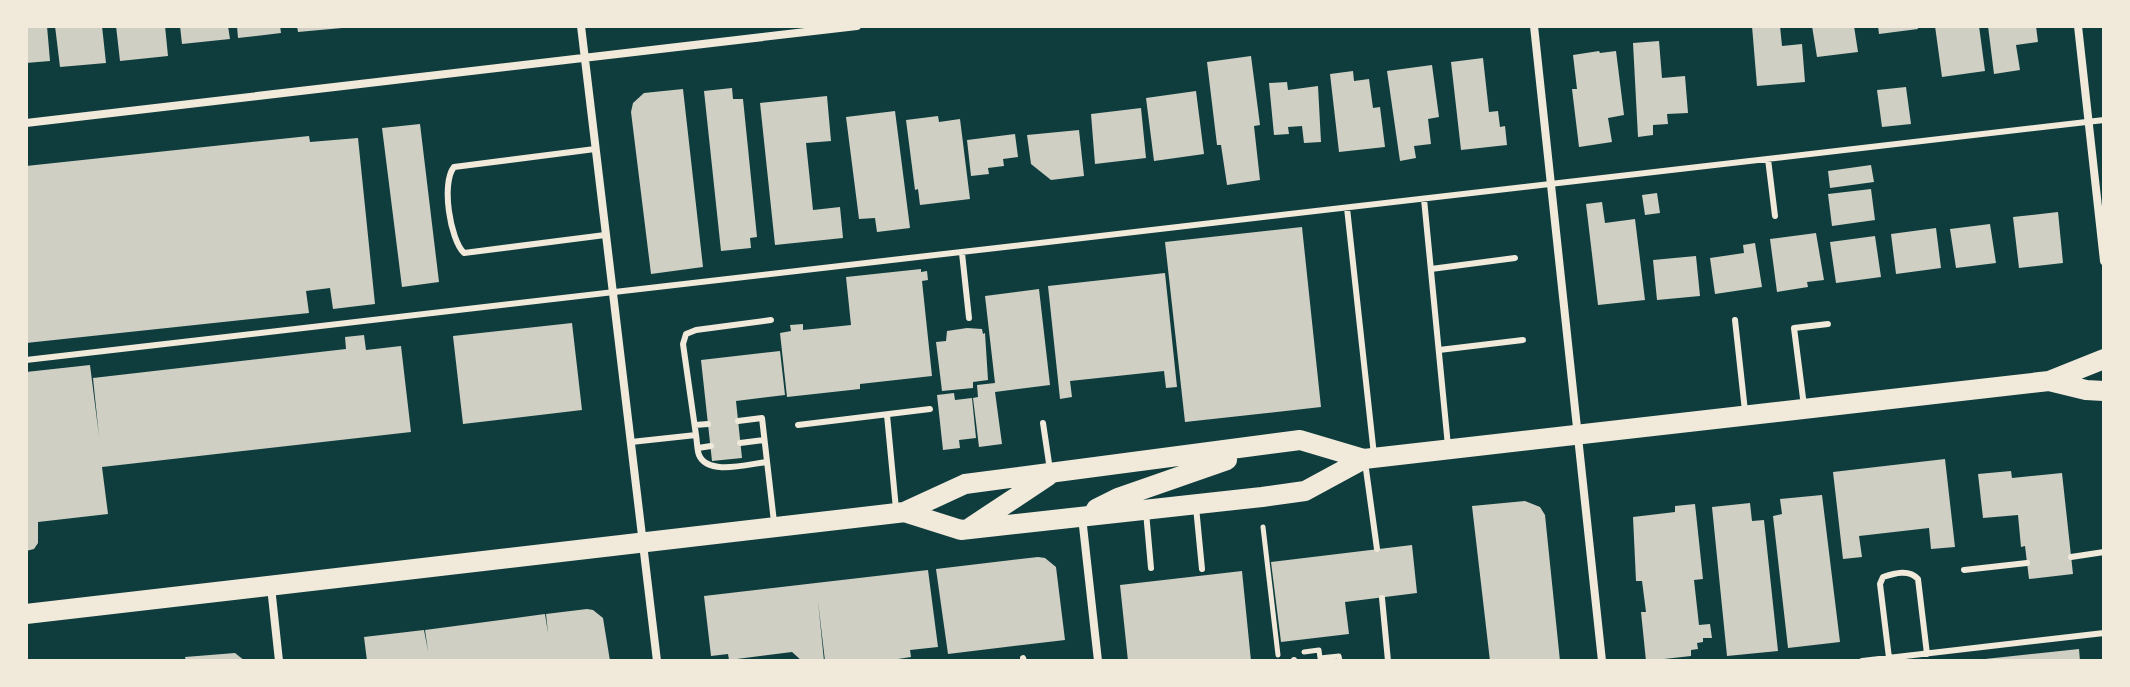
<svg xmlns="http://www.w3.org/2000/svg" width="2130" height="687" font-family="'Sofia Sans Condensed',sans-serif">
<style>
.building{fill:#cfcfc3}
.lines{fill:none;stroke-linecap:round;stroke-linejoin:round}
.path{stroke:#f1e9da;stroke-width:5}
.service{stroke:#f1e9da;stroke-width:6}
.minor{stroke:#f1e9da;stroke-width:8}
.trunk{stroke:#f1e9da;stroke-width:20}
</style>
<rect width="100%" height="100%" fill="#0f3d3e"/>
<!-- building -->
<path class="building" d="M26,26H47L50,61L26,63Z
M55,26H102L106,63L60,67Z
M116,26H165L168,56L120,61Z
M180,26H228L230,39L182,44Z
M237,26H280L281,33L238,38Z
M297,26H341L342,28L298,32Z
M1752,26H1780L1782,46L1802,44L1805,82L1757,86Z
M1812,26H1854L1858,52L1817,57Z
M1878,26H1917L1918,29L1879,34Z
M1935,26H1979L1985,71L1942,77Z
M1988,26H2036L2038,42L2016,45L2020,70L1994,74Z
M1659,41L1662,78L1685,76L1688,113L1667,114L1668,124L1653,125V135L1638,137L1633,43Z
M1599,51L1600,53L1616,51L1624,115L1608,118L1612,142L1579,147L1572,89H1577L1573,55Z
M1251,56L1260,125L1254,126L1260,180L1227,185L1221,145H1217L1207,62Z
M1483,58L1489,112L1498,111L1500,127L1505,126L1507,145L1461,150L1451,62Z
M1432,65L1439,117L1428,119L1431,144L1414,146L1416,158L1400,161L1387,71Z
M1353,71L1354,81L1369,79L1373,108L1380,107L1385,147L1339,152L1330,74Z
M1287,82L1288,90L1318,86L1321,142L1304,143L1302,126L1288,127L1289,134L1274,135L1269,83Z
M1906,87L1911,124L1882,127L1877,90Z
M732,88L733,99H743L757,237L750,238L751,248L721,251L704,91Z
M683,89L703,267L651,274L631,112L633,103L644,93Z
M1196,91L1204,154L1154,161L1146,98Z
M827,96L831,141L806,143L813,210L840,207L843,238L775,245L760,103Z
M1141,108L1146,158L1095,164L1091,114Z
M895,111L910,228L877,232L875,218L859,219L846,117Z
M938,116L939,122L960,119L970,199L920,205L918,189L915,190L906,120Z
M420,124L439,282L402,287L382,128Z
M1079,130L1084,176L1051,180L1031,164L1027,135Z
M1015,134L1018,157L1003,159L1004,166L988,168L989,174L971,176L967,140Z
M309,136L310,142L358,138L375,304L333,309L330,288L306,291L309,313L26,343V166Z
M1871,165L1874,182L1830,188L1828,171Z
M1871,189L1875,220L1832,226L1828,194Z
M1657,193L1660,213L1645,215L1642,195Z
M1602,202L1605,223L1635,219L1645,300L1598,305L1586,204Z
M2058,212L2063,263L2019,268L2013,217Z
M1990,224L1996,263L1956,268L1950,229Z
M1302,227L1321,407L1185,422L1165,242Z
M1936,228L1941,268L1896,274L1891,234Z
M1816,233L1824,280L1807,282L1808,287L1777,292L1770,239Z
M1875,236L1881,277L1836,283L1830,242Z
M1755,243L1762,287L1715,294L1710,258L1744,253L1743,245Z
M1696,256L1700,296L1657,300L1653,260Z
M921,269V272L927,271L928,280L922,281L932,376L860,384V389L787,397L780,333L791,331L790,325L803,324V330L851,325L846,277Z
M1165,273L1177,387L1166,388L1164,371L1070,381L1072,397L1060,399L1048,286Z
M1039,289L1050,385L995,392L1002,444L979,447L973,398L978,397L977,385L995,383L985,296Z
M572,323L582,410L463,424L453,336Z
M967,328L982,329L983,334L985,333L988,380L973,382V388L942,391L936,342L946,341L947,331Z
M364,335L366,350L401,346L411,432L102,467L108,514L38,522V543L34,549L26,551V372L90,365L99,436L93,378L346,349L345,337Z
M780,351L785,395L736,401L742,458L712,461L701,360Z
M954,393L955,400L972,398L976,438L959,440L960,448L943,450L937,395Z
M1945,459L1955,547L1931,549L1929,528L1859,536L1862,557L1843,559L1833,472Z
M2011,471L2012,478L2062,473L2073,574L2029,579L2025,546L2021,547L2018,515L1983,518L1978,474Z
M1822,495L1840,642L1788,648L1773,516L1782,514L1780,499Z
M1525,501L1540,507L1545,515L1560,661H1490L1472,506Z
M1750,503L1752,521L1764,520L1778,651L1727,656L1712,507Z
M1695,504L1703,579L1694,580L1699,625L1710,624L1712,638H1703V642L1697,643L1698,649L1691,650V656L1646,661L1641,612H1646L1642,581H1636L1633,517L1675,512V506Z
M1412,545L1417,593L1345,602L1349,634L1281,642L1271,562Z
M1038,557L1045,558L1056,567L1065,640L948,654L936,569Z
M928,570L938,647L910,650L911,657L885,661H825L818,601L824,661H802L792,652L729,660L728,654L711,656L704,596Z
M1242,571L1251,661H1128L1120,585Z
M587,609L593,610L603,618L610,661H367L364,637L424,630L428,651L425,630L545,614L548,633L546,614Z
M2079,649L2080,661H1985V659Z
M235,653L245,661H186L185,657Z"/>
<g class="lines">
<!-- path -->
<path class="path" d="M1263,527L1278,655
M1304,652L1319,650L1320,658L1339,656L1340,661"/>
<!-- service -->
<path class="service" d="M595,149L454,167C441,183 450,239 464,253L605,235
M1768,159L1775,216
M1424,199L1448,446
M1347,208L1374,455
M962,253L969,318
M1431,269L1515,258
M1735,320L1745,411
M1439,350L1523,340
M26,360L2104,120
M1804,406L1794,328L1828,324
M887,415L896,509
M738,421L762,418L774,522
M1043,423L1050,470
M695,425L708,424
M798,425L930,409
M696,435C697,441 697,450 699,455C708,476 748,464 767,462
M631,442L696,435L683,344L686,334L696,330L771,320
M740,443L764,440
M698,448L711,446
M1365,462L1377,549
M1196,507L1202,569
M1146,512L1151,568
M2071,557L2104,552
M1964,570L2027,563
M1382,598L1388,661
M1023,658L1024,661
M1889,658L1880,584L1883,577C1895,573 1909,569 1918,579L1927,654
M1294,660V661
M1862,661L2104,633"/>
<!-- minor -->
<path class="minor" d="M581,26L657,661
M1534,26L1602,661
M2078,26L2104,261
M26,123L857,26
M1082,517L1098,661
M271,587L279,661"/>
<!-- trunk -->
<path class="trunk" d="M2049,381L2086,390L2104,391
M1096,509L1118,498L1227,460
M904,512L961,530L1262,497L1305,491L1364,459L2049,381L2104,359
M971,527L1048,476
M26,614L897,513L904,512L965,484L1300,440L1364,459"/>
</g>
<!-- border -->
<rect width="2130" height="687" fill="none" stroke="#f1e9da" stroke-width="56"/>
</svg>
